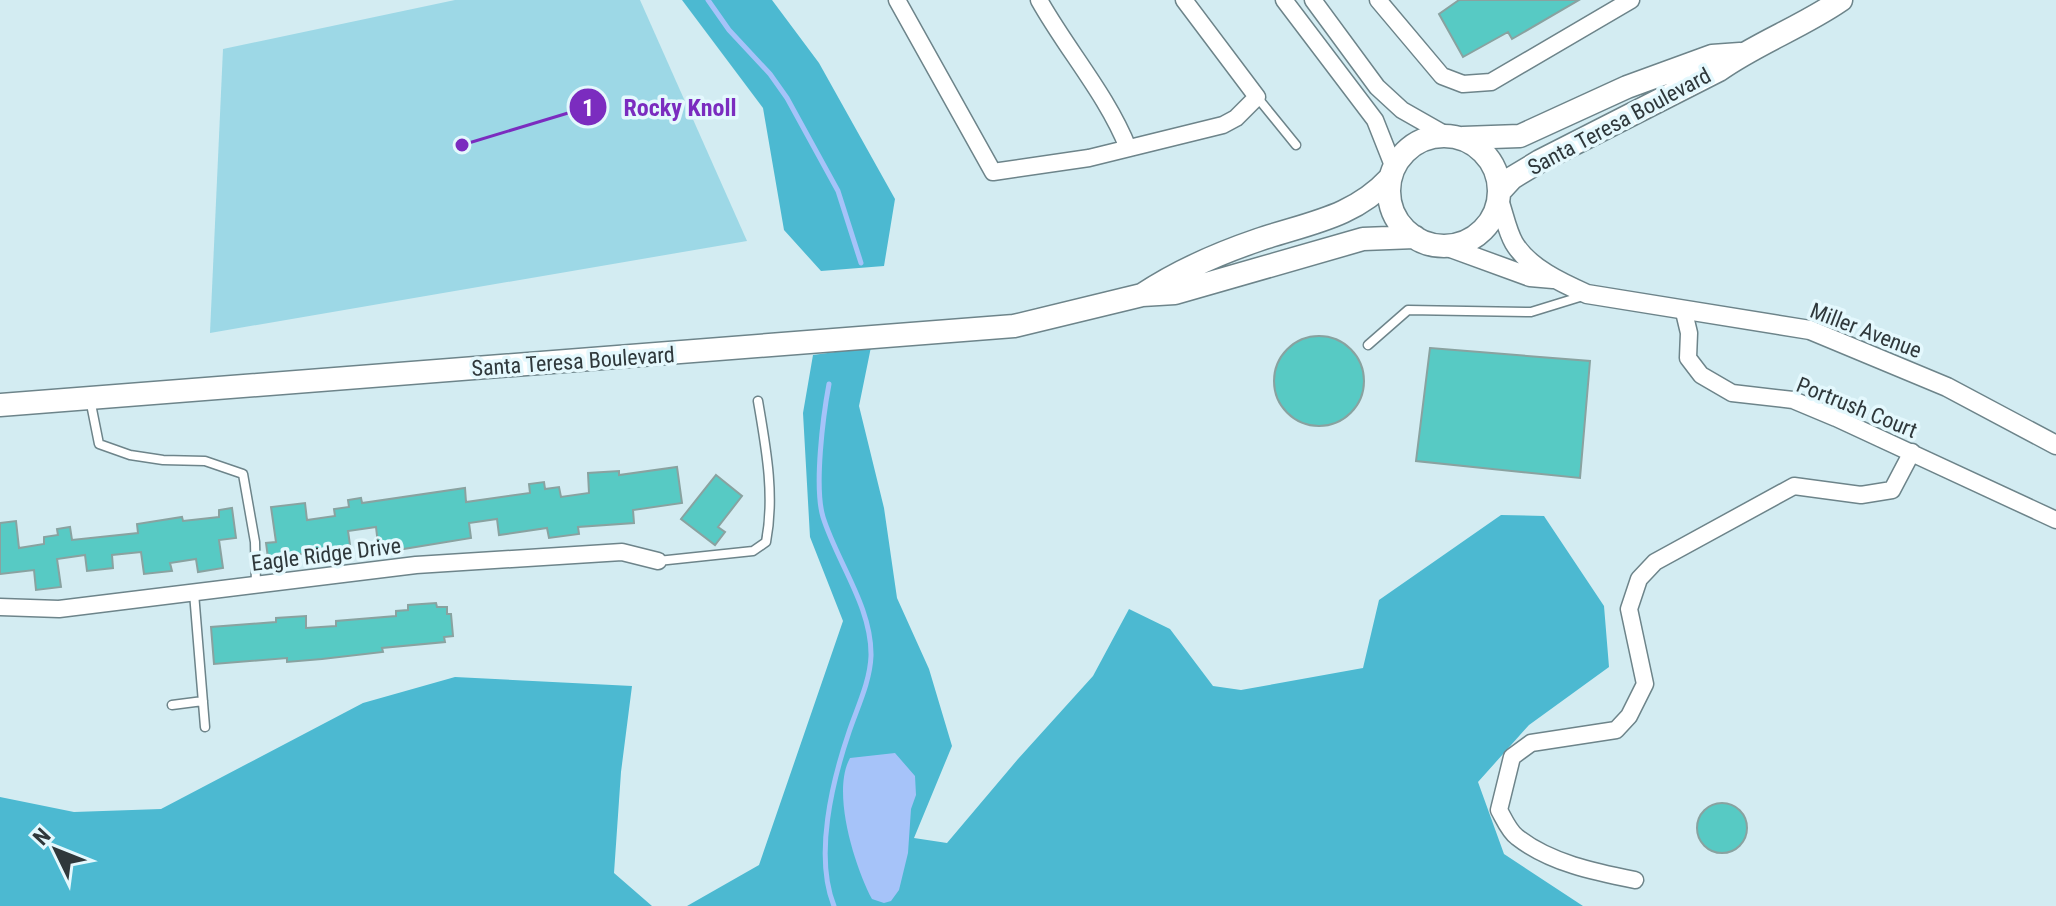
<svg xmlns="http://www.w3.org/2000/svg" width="2056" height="906" font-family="'Roboto Condensed',sans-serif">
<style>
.green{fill:#9dd8e6}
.forest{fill:#4cb9d1}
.water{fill:#a6c3f9}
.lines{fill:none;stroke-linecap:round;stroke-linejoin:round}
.stream{stroke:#a6c3f9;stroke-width:5}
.building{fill:#57cac4;stroke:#89a2a0;stroke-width:2}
.service-casing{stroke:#6d848a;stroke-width:11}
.minor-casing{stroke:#6d848a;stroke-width:19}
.tertiary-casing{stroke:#6d848a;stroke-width:21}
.secondary-casing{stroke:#6d848a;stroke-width:25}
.service{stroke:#fff;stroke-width:8}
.minor{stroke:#fff;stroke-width:16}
.tertiary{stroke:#fff;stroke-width:18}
.secondary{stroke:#fff;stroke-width:22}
.labels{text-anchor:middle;stroke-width:7;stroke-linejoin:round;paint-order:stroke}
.street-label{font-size:22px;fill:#2f383b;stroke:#e4f8fd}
.leader{fill:none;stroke:#7b2cbf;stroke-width:3}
.callout-dot{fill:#7b2cbf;stroke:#e4f8fd;stroke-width:3}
.mark-label{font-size:24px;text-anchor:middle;font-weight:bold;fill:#fff}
.callout-label{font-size:24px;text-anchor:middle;font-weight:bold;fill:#7b2cbf;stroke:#e4f8fd;stroke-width:7;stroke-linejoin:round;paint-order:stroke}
</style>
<rect width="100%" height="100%" fill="#d3ecf2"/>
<!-- green -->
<path class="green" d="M455,0H640L747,241L210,333L223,49Z"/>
<!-- forest -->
<path class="forest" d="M682,0H772L819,63L895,199L884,266L821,271L784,230L763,108Z
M871,347L859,406L884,508L897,598L929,669L952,746L914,838L947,843L1018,759L1093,676L1129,609L1170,629L1213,686L1241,690L1363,668L1379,600L1501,515L1544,516L1604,606L1609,667L1529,725L1478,782L1504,854L1583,906H687L759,865L843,621L810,537L803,413L813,355Z
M455,677L632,686L621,772L614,873L652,906H0V797L74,812L161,809L363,703Z"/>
<!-- water -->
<path class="water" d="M895,753L915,776L916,795L911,809L908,853L899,890L891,901L884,903L872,899C855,867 831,792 850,758Z"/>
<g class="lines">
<!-- stream -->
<path class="stream" d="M708,0L729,30L770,74L787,98L838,191L861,263
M829,384C823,416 814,487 823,517C837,562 872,607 871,656C870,682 857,708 849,732C832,782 814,856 834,906"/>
</g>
<!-- building -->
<path class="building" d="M1459,0H1579L1512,39L1508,32L1463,57L1439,14Z
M1274 381a45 45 0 1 1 90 0a45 45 0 1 1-90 0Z
M1430,348L1590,361L1580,478L1416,461Z
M677,467L682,503L633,510L634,523L578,527L579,534L549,538L547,528L499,535L497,519L469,523L471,538L379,553L376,527L348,531L352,559L327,562L325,551L268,558L266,543L276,542L271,507L305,503L307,520L335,516L334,509L349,507L348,500L361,498L362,503L465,488L466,502L530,493L529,484L544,482L545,489L559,487L561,497L589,493L588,473L619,471V475Z
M716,475L742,496L718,527L725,532L715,545L681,519Z
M232,508L236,538L219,540L223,568L198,572L196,559L170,563L172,571L144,574L141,552L112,555L113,568L87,571L85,555L57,559L61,587L36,590L34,570L0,574V523L16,521L19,548L44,544V537L58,535L57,529L70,527L72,540L138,533L137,524L182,517L183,521L219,517V510Z
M436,603L437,607H447V614H451L453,636L444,637L445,642L382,648L383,652L322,659L287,662V658L214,664L211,627L276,622V618L306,616V628L336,626V621L396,616V611L408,610V605Z
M1697 828a25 25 0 1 1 50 0a25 25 0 1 1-50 0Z"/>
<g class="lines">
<!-- service casing -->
<g class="service-casing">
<path id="service" d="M1257,97L1296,145
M1368,345L1408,310L1531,312L1583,296
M90,399L99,444L130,455L163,460L205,461L243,474L255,542L256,585
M658,561L753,551L766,542C775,495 766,448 758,401
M194,593L205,727
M172,705L203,701"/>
</g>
<!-- minor casing -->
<g class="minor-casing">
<path id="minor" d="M897,0L993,172L1089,158L1223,125L1236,118L1257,97L1184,0
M1039,0C1067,50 1107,95 1128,148
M1284,0L1375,120L1394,168
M1313,0L1377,87L1402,110L1446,135
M1378,0L1442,76L1463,84L1491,82L1631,0
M1684,312L1689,333L1688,358L1701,375L1732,393L1793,400L1836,418L2056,520
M0,607L59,609L416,565L622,552L658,561
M1635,880C1595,872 1550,863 1517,837C1509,831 1504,819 1499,810L1512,757L1531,743L1616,730L1629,716L1645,684L1629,609L1639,579L1655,562L1794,486L1861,495L1892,490L1912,452"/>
</g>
<!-- tertiary casing -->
<g class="tertiary-casing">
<path id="tertiary" d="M1499,200C1504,214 1507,231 1514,243C1529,268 1562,283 1587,294L1810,330L1947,387L2056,445
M1445,246L1530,277L1553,279"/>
</g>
<!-- secondary casing -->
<g class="secondary-casing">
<path id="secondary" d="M1389 191a55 55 0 1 1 110 0a55 55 0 1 1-110 0Z
M1463,138L1520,136L1627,87L1712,56L1740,54
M1500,191L1512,178L1540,161L1719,70C1757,43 1802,27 1841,0
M1142,295C1178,271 1217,254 1258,240C1308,223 1353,218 1390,178
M0,405L1014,326L1142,295L1175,293L1363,239L1415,237"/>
</g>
<!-- service -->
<use href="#service" class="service"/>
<!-- minor -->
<use href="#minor" class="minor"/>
<!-- tertiary -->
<use href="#tertiary" class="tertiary"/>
<!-- secondary -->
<use href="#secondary" class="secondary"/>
</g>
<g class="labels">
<!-- street labels -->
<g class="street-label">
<text transform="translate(1619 121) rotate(-28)" y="8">Santa Teresa Boulevard</text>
<text transform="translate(1866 330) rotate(21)" y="8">Miller Avenue</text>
<text transform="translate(573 361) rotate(-4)" y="8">Santa Teresa Boulevard</text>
<text transform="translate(1857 407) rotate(22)" y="8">Portrush Court</text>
<text transform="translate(326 554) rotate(-7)" y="8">Eagle Ridge Drive</text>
</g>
</g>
<!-- callouts -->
<path class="leader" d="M462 145L588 107"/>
<g class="callout-dot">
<circle cx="462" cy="145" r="8"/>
<circle cx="588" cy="107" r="20"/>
</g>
<g class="mark-label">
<text x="588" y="116">1</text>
</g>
<g class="callout-label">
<text x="680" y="116">Rocky Knoll</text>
</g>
<!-- north arrow -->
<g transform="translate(56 850) rotate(313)" stroke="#e4f8fd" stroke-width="6" paint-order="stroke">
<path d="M0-6L14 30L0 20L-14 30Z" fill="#2f383b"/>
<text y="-12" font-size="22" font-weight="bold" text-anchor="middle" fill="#2f383b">N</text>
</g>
</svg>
